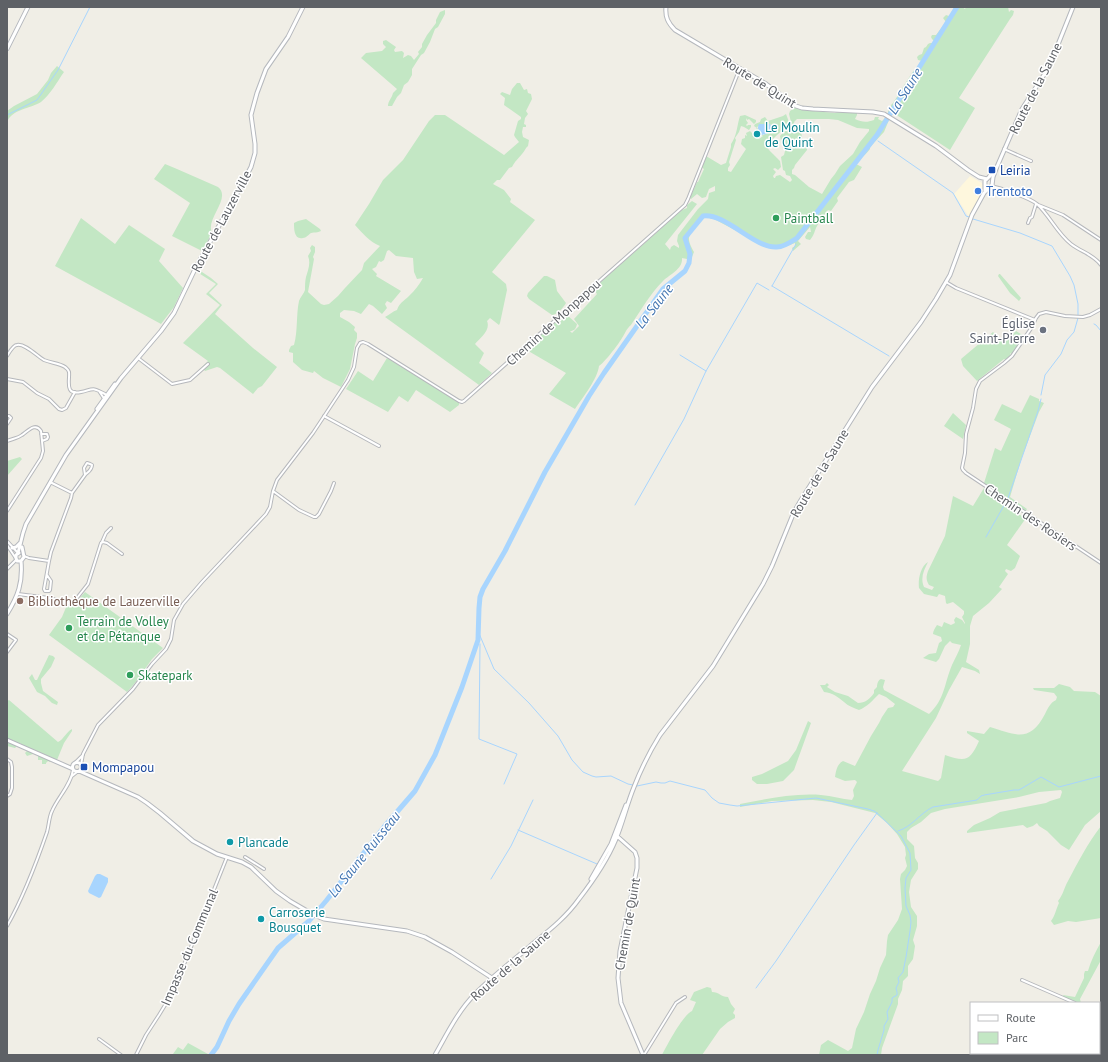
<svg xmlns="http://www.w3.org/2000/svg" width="1108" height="1062" font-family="'PT Sans',sans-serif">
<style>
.commercial{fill:#fef7dd}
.green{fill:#c3e7c4;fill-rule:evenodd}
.water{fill:#a8d5fe}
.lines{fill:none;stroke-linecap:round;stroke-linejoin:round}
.stream{stroke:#a8d5fe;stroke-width:1}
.river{stroke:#a8d5fe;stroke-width:5}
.street-casing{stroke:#b6b8bc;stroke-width:4}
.secondary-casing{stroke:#b5b8bd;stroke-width:5}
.street{stroke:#fff;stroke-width:2}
.secondary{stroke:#fff;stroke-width:3}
.culture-dot{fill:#0f9aa8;stroke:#fff;stroke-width:1.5}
.transit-dot{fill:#1a4fb4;stroke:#fff;stroke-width:1.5}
.shop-dot{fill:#3f7fe0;stroke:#fff;stroke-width:1.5}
.leisure-dot{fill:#2e9e5b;stroke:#fff;stroke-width:1.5}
.worship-dot{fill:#6b7280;stroke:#fff;stroke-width:1.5}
.education-dot{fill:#8d6e63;stroke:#fff;stroke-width:1.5}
.labels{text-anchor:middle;stroke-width:3;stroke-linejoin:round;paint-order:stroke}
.street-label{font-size:13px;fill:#5e6166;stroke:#fff}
.culture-label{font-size:13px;fill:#0d838f;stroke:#fff;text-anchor:start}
.transit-label{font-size:13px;fill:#164399;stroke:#fff;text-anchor:start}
.shop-label{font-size:13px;fill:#366cbe;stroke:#fff;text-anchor:start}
.leisure-label{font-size:13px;fill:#27864d;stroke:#fff;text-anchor:start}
.worship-label{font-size:13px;fill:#5b616d;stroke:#fff;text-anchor:end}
.education-label{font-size:13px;fill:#785e54;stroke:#fff;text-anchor:start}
.water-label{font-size:14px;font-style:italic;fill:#4375b1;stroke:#fff}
</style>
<rect width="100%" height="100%" fill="#f0eee6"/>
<!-- commercial -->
<path class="commercial" d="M970,176L982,183L983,189L969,217L954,194Z"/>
<!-- green -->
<path class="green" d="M955,7H962L965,9L966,7H1008L1009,12L1011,10L1014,11L1013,15L1010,19L959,98L975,108L950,150L898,116L897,115L901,107L899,106L898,111L894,114H888V111L891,107V105L893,103C899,94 904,85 910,76C913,71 918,66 922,61L918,60L917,57L919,55L922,54L924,48L926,47L928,44L930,43H932L934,41L932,39L931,37L932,35H936L946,22L943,18L946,15L949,16Z
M445,10V14L438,27L435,29L430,42L424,53L421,55L412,69V75L408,82L404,85L401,93L397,97L392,106H388C388,101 392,98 393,93L397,89L361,58L366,53L382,51L386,47L383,44V41L386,40L396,47L394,50L395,52L402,51L404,53L403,58L408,55L411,56L414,60L419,54L418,52L422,47V44L427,35L436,23V20L440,12Z
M57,66L64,72C57,82 50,95 41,102C30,109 12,109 7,122V111L14,106L37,94L48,80L51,73Z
M517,83H520L524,90L527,89L528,93L531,94L532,99L526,111L528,114L525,118L524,124L526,125V127H523L522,132L523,137L529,140L528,146C525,148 525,151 522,154C518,159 515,161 512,167L509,168L500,180H497L493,184L504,190L511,199L510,202L535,220L492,272L506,284L507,290L500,323L499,325L490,318L487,321C491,330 480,338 475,344L484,353L479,363L492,373L479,385L385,317C389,315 393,311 397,310C400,302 403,302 409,296C415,290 419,285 423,278L417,279L414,272L413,258L396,256L389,250L387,251L384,260L381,262L379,261L376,267L372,269L377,274L376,276L401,291L391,303L387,301L385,304L387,308L382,314L373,306L369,304L361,314L354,311L344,310L340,313V317L349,322L355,327L354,330L357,333V338L355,344L350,369L341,387L323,378L314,371L313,373L302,370L293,362V353L289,352V350L291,346L294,345C298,331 296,315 299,301C300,297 304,294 305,290C305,286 305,281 306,277C308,270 311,263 308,256L311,251L310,248L312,245L315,247V252L313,257L314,259L308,292L321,304L324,305L329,304L338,296L345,288L362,270L364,263L380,246C370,242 362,233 355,225L369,204L383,180L403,160L429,121L435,115H445L504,155L519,142L515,137L514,135L518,121L521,119V117L504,105L505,98L500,94L502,92L510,95L512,89Z
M795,106L802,110L835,113C838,112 852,113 857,113V115L855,119C862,122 866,123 874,120L875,117H879L878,119L882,121L886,117L889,120L884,132L870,147V149C866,155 860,158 856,164L862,167L854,180L849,182L837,198L838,201L831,211L828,210C824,216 819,221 816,228C814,233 814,235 810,240L806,239L805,237L808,232H811L810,227L798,241L801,244L793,251L792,248L795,246V243C785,247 777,249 767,247L714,219L706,217C701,219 699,222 696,226C687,237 687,239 694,252L692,257L687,259L682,258C683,269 670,274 663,281C650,294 641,310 631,325C626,329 625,334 622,338C618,345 604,363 599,366C597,380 583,397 575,409L549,394L566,373L525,349L558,320L561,322C559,317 563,316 567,315L577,324C576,329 574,331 570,331L572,333L579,326L574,319L597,294L594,290L595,287L682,210L687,208V205L692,201L697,204L665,244L670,250L671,247L674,245L679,248V246L677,241L678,235L698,209L708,199L709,193L715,191V186L709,189L706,197L702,198L697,194L691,199L690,198L697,182H698L704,169L701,167L706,156L721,165L726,163L731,147V144C737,136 737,125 740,116L745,115L756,120V122L754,124L749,119L747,120L746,118V120L748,123L746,125L747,126L748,125H751V127L749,130L744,127L741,126L739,132L735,138L736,140L729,162L730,165L728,168V171L731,172L746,149L741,144L742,139L745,138V135L747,136L746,133L750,131L754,135V138L759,139L763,136L761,135H764L771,126L770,124H762L757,127L759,133L755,130L757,128L754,126L755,124L760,122L761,119L765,117L768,121L783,116L786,114L789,122L788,125L776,136L771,141L768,148L769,150L780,161L781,167L778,170L775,168L773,169L776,172L773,176L774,178H775L776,176L780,175L790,182L792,180L790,176L786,175L785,171L783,170L781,157L784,155L785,151L781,141L780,136L790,125L791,122L789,114L790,111L793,109V107ZM797,119H829L838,120L857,128L869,129V131L860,142L853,154L840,166L835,174L831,179L822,194L809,187L795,175L792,174V170L794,168L795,165L807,150V147L802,138L801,131L795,126L794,122Z
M165,164L177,169L218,187C232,198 205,219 212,233L202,251L172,236L190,203L154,179Z
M81,218L115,244L129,225L165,249L159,261L183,288L174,307L161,324L55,266Z
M306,219L320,229L321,231C317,233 315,232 311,233C308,235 306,238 303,238C294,240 294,229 294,223L298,221Z
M199,270L211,278L218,284L209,293L222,305L215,314L253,348L277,367L262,386L258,388L253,394L220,368L217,367L205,371L202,367L208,361L183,343L220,305L206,294L216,284L197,272Z
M999,274H1000L1021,298L1019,301L1010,293L998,276Z
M544,276H547L555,280L557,291L566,303C563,308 558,314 552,315L529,299L527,296L528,293Z
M1016,331L1024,336L1017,348L1012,354L1011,353L1010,354L1011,355L1006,360L1004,359L977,381L963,366L961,359L993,332L1004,343Z
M387,358L459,402V405L450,412L416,390L408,402L399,396L388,412L346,389L358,371L373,381Z
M1030,395L1039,399V401L1044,403L1039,412L1021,460L1010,497L1027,509L1025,512L984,483L995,448L1001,451L1011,429L994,420L1002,404L1021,413Z
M953,413L966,425L963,439L944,426Z
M20,457L22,459L7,476V461Z
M984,488L1014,509L1018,514L1026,518L1007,545L1020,556L1015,568L1011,571L1006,569L1005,571L1008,574L999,587L1002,589L989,603L973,616L970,626V644L966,662L979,670L980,674L975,671L962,667L949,690L936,718L902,771L938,781L941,778L945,755C966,762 970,761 979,741L967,733V731L984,734L990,727C1016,735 1030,743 1045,714C1048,708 1050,703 1056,700L1057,697L1054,693L1034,690L1033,688H1054L1059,684L1070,687L1074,691L1095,692L1101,696V811L1085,825L1069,850L1061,845L1047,831L1039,826L1037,823L1033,826L1027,828L1023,825L967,833V831L974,825L990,818L1000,812L1046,803L1050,801L1060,798L1062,792L1061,790L1039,792L1019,797L945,809L931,813L921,822L911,828L907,832V839L914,846L915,858L918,863V869L911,880L909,892L911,907L917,916V926L913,940L915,946L913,959L908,966V976L903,981L902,990L898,999V1004L882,1048L881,1055H819L821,1045L828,1040L848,1051L852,1048L856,1029L864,1012L870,994L876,981L880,968L886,955L887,941L888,935L898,920L902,909L900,879L901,874L905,870L907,866L905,858L906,855L905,847L897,834L887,823L875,813L831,802L813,800L772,801L740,807V804C766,799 794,793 821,795C832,796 842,799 852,800L854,796L853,790L857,782L855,780L845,781L835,777C836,771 837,764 843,761L855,766L871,736L879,723L882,717L888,708L893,707L895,704L886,697L879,694C873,700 867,707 859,710C854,708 848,706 844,702C838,697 833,693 824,692L820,685H825L827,683L829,685L827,687L835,692L848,696L858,703C865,703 870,699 874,693V690L877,687C877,684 878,680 881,679L885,680L883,687L884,690L929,714C945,699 944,684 952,665C955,658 959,652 961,645L952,643L950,641L945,646L939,659L936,662L923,658L929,654L936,653L939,643L942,641L941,637L933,634C933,631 935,628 937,625L942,627L944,622L951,625L955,623L954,620L956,617L962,620L965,624V623L962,617L964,614V611L953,602L947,604L946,603L945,596L939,594L937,597L924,594L919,588C918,580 920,567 928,562C924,570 920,578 924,587L932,590L934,587L929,585C926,580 926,577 928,571L945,536L953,496L973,506Z
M85,592L163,648L152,659L135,683L127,692L49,635L62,617L67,605L73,606Z
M49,655L53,656L55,658L51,667L41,679V683L43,691L58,702L57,705L52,703L45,696L37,692L29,678L32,674L35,680H37Z
M9,700L58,742C64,739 66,732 72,729V731L64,743L57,760L52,759L50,762L48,761L46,763V764H42V760H38V756L40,755L33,753V754L27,756L25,753L27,751L25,747L20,743L17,744L13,740L12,743L14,745H16V747L15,748L7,746V701Z
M808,721L811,723L794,770L783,781L767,784H757L752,780V777L762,774L788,761L796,750Z
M1101,826V918L1076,922L1068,921L1054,925L1051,921C1055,916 1056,909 1059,903L1058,901C1063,895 1064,888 1068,881C1078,862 1088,843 1101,826Z
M1101,942V960L1080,999L1081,1003H1078L1064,997L1063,995L1075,997L1084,978V974L1085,971H1088C1091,960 1096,951 1101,942Z
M707,987L711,988L712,992C719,992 721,997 728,997L731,1004L735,1009L733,1013L735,1015V1018L728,1022L720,1029L702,1055H662C667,1045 683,1015 692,1011L696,1002L690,1000L694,992Z
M188,1043L208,1054L207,1055L173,1054L178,1047L183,1050Z"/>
<!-- water -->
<path class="water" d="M759,124H770L771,126V128L767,134L761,135C758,132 757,128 759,124Z
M97,874H100L108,878V882L101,897L99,898L89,893L88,891L95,876Z"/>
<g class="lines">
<!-- stream -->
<path class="stream" d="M7,115L37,100L58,70L90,7
M874,139L875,140
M878,141L953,193L966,216L969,217
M973,219L1020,233L1052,246L1070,276L1074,285L1078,304V315
M796,242V239
M772,286L889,356
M772,286L796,244
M1094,324L1096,325L1101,331
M680,355L706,371
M1041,395L1045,375L1061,354L1067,340L1074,332L1078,318
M1008,498L1038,411L1041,399
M635,505L684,419L706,371L757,283L769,290
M986,537L1006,502
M478,631L494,669L529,703L558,736L572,760L583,772L592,776L596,777L611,776L628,784L633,785
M478,640L479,641
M480,644L479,739L517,754L504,784
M637,786L656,782L661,783H665L670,781L705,790L712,798L719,803L730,805L737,806L816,798L868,809L874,811L877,813L901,836L910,853L911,870L906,878L905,888L906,906L910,915L911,922L910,931L906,957L903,972L898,978L899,982L896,988L897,992V995L892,998V1002L887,1012L888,1019L884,1026V1030L878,1050L877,1055
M518,830L597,864
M898,831C912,827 920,813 933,807L977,800L981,796L984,795L1014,790H1019L1041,777L1059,787L1101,776
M491,879L511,846L533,800
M756,988L776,961L854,845L877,813"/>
<!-- river -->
<path class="river" d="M211,1055L217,1047L229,1021L239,1004L278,948L309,921L326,901L384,827L415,791L435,755L462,687L478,640L479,608L480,597L483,589L505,551L545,472L589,396L604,373L663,289L685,271L689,263L690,254L685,238L703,216C726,213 755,249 777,247C784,247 791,242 797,238L877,135L957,7"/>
<!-- street casing -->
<g class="street-casing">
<path id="street" d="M1004,149L1031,161
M991,186C1001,188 1030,198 1037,204C1050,216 1057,233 1071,244C1081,252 1093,254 1101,265
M1028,223L1030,218L1032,217L1036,204L1063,215L1101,240
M946,282L956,288L1035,320
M1101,309L1090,315L1083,317L1065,316L1046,312L1039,314L1036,318L1032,327L1012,356L1004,363L980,381L976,389L973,408L966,434L965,453L962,468L963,470L966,473L1101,563
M7,356C9,353 13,345 17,345C25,343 38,357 44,360C51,363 59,363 65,367C67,369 68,369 69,372C70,380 64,396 81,392C94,389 92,387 105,394L107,397
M138,358L172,384L190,380L208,364
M7,379L23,382L37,393L49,399L59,409L62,410L66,408L75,392
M99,391L103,397L105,398
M7,416H9L11,418L7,424
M324,416L379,446
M41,434H47L48,437L47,439L42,441
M7,441C12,439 18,438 22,435C28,431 35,422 41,431L43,451L41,458L7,511
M87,463L90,464L92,465C92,470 88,472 85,475L84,468Z
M50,482L72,493
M273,491L299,510L314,517H316L319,514L331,491L334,483
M7,541L18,553
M102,542L106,533L111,528
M7,545L15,557
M24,556L29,558L49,561L44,589L45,591H49L50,590L51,581L47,575
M49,561L51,552L71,498L72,493L85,475
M7,569L16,560
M18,594L49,598L68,603H73L88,584L101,543L103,542L107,543L122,554
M7,634L16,640L7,652
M7,759L11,762L12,767V788L10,794L7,796
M76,762L83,755
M81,765L83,754L98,725L133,689L152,664L166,649L171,639L174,620L183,604L202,582L266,514L270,507L273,491L277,480L313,433L348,380L354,367L357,348L360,343L363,342L368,344L459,401L462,402L464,401L685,205L688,199L740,68
M72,776L77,772
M245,857L264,869
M7,926C24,896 36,864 47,832C49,825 49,817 52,811C58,797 71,785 73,770
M1022,980L1075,1003
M1099,1013L1101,1014
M99,1039L121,1055
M136,1055L146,1035L159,1015L173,992L227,857
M644,1055L676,1003L685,997"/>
</g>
<!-- secondary casing -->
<g class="secondary-casing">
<path id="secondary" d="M666,7C665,17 668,23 675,30L766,84L796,106L802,108L813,109L873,112L884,114L936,146L968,170L979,177L987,179
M7,49L28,7
M985,192V181L989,177L993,172
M97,409L115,384
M12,548L16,547L20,543
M18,553L23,533L26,524L66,455L121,378L161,331L174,313L196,267L240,188L251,167L255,153V144L251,115L257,93L266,69L288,37L303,7
M19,553L16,555V558L17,561H21
M21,561L24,557L22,547
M7,614C18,596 23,583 21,561
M7,740L73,769
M72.5 767a4.5 4.5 0 1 1 9 0a4.5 4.5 0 1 1-9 0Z
M79,771L138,797L147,803L160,813L193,841L217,854L242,862L251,867L276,891L290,901L314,915L324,919L407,931L425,937L452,952L492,978
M617,836L635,852L637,858V868L620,951L618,978L621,1003L638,1043L643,1055
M591,879L611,844L626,805
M579,899C593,881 607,861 616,839C623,822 627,804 634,787C641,769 650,751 660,735L713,666L763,584L772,566L794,512L801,500L872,387L921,322L936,299L950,275L972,215L984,193L992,185L993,177L996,169L1022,109L1049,67L1073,7
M435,1055C447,1034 458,1011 475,994C494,975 515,959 535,942C551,929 567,916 579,899"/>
</g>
<!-- street -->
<use href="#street" class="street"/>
<!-- secondary -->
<use href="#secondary" class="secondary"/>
</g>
<!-- markers -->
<g class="culture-dot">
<circle cx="757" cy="134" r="4"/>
<circle cx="230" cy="842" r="4"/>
<circle cx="261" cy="919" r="4"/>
</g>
<g class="transit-dot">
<rect x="988" y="166" width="8" height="8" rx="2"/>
<rect x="80" y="763" width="8" height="8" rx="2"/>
</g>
<circle class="shop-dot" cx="978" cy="191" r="4"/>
<g class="leisure-dot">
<circle cx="776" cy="218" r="4"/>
<circle cx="69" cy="628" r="4"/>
<circle cx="130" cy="675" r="4"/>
</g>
<circle class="worship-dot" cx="1043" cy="330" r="4"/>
<circle class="education-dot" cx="20" cy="601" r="4"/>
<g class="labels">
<!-- street labels -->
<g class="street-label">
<text transform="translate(760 82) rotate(32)" y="5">Route de Quint</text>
<text transform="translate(1035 88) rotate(-63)" y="5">Route de la Saune</text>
<text transform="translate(221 221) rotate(-62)" y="5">Route de Lauzerville</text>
<text transform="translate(553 322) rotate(-42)" y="5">Chemin de Monpapou</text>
<text transform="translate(819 473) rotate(-59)" y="5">Route de la Saune</text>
<text transform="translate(1031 517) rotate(34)" y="5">Chemin des Rosiers</text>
<text transform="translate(627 924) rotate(-80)" y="5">Chemin de Quint</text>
<text transform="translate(189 947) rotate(-67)" y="5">Impasse du Communal</text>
<text transform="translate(510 965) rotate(-41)" y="5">Route de la Saune</text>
</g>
<!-- culture labels -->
<g class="culture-label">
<text x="765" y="132">Le Moulin<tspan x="765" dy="15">de Quint</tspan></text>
<text x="238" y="847">Plancade</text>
<text x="269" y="917">Carroserie<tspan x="269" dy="15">Bousquet</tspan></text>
</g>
<!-- transit labels -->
<g class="transit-label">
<text x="1000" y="175">Leiria</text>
<text x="92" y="772">Mompapou</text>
</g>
<!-- shop labels -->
<g class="shop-label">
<text x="986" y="196">Trentoto</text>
</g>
<!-- leisure labels -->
<g class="leisure-label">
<text x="784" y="223">Paintball</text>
<text x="77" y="626">Terrain de Volley<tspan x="77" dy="15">et de Pétanque</tspan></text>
<text x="138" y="680">Skatepark</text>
</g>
<!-- worship labels -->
<g class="worship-label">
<text x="1035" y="328">Église<tspan x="1035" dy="15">Saint-Pierre</tspan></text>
</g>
<!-- education labels -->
<g class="education-label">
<text x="28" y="606">Bibliothèque de Lauzerville</text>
</g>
<!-- water labels -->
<g class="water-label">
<text transform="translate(905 91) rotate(-58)" y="5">La Saune</text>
<text transform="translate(654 306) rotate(-52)" y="5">La Saune</text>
<text transform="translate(364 854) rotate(-51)" y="5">La Saune Ruisseau</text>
</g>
</g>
<!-- border -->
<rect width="1108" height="1062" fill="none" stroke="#5e6166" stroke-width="16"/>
<!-- legend -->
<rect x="970" y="1002" width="130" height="52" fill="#ffffff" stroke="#bfc0c2"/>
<rect x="978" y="1015" width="20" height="6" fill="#ffffff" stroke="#bfc0c2"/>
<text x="1006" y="1022" font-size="12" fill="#5e6166">Route</text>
<rect x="978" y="1032" width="20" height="12" fill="#c3e7c4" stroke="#bfc0c2"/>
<text x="1006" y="1042" font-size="12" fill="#5e6166">Parc</text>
</svg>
